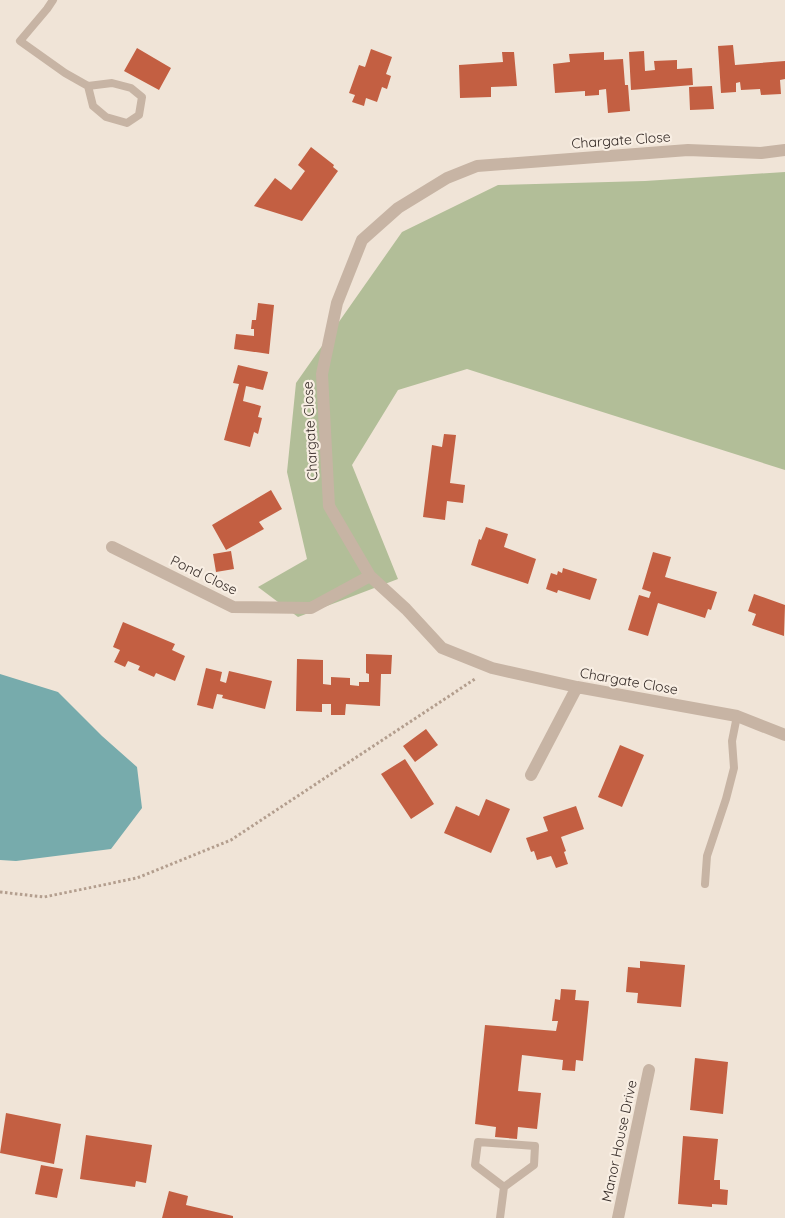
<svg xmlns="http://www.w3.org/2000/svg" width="785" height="1218" font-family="Quicksand,sans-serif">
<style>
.green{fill:#b2be98}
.water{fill:#77abac}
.building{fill:#c35f42}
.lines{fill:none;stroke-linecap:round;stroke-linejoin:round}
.path{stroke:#b39e8e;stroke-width:3;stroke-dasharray:2.5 2.5;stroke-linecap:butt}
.lane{stroke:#c7b4a4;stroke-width:8}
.street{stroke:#c7b4a4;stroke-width:12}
.labels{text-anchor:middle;stroke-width:4.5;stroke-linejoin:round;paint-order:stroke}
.street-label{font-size:14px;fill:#332925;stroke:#f8eee3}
</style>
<rect width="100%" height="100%" fill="#f0e4d7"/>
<!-- green -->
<path class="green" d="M785,172V470L467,369L398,390L352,465L398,579L298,617L258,587L307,559L287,472L296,383L402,232L498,185L645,181Z"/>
<!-- water -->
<path class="water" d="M0,674L58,692L102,736L137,767L142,808L111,849L16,861L0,860Z"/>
<!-- building -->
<path class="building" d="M733,45L735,65L785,61V79L780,80L781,94L761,95L760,89L741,90L740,82L736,83V92L721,93L718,46Z
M137,48L171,68L159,90L124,71Z
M371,49L392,57L386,74L391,76L387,89L382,87L377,102L366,98L364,106L352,102L355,95L349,93L359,65L365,67Z
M644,51L645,71L655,70L654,61L677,60V69L692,68L693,85L631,90L629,52Z
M502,52H514L517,86L491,87V97L460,98L459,65L503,62Z
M604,52V60L623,59L625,85H628L630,111L608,113L606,89L599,90V95L585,96V91L555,93L553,64L570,62L569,54Z
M712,86L714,109L690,110L689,87Z
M311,147L334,165L333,167L338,171L302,221L254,206L275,178L291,190L305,171L298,165Z
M258,303L274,305L269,354L234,349L236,334L254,336V329H251L252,320H256Z
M238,365L268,372L263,390L246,386L243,401L261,406L258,417L262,418L258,434L254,432L250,447L224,440L239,384L233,383Z
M444,434L456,435L450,483L465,485L463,503L447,501L445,520L423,517L432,445L442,447Z
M271,490L282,509L259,522L264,529L226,550L212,525Z
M486,527L508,534L504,547L536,559L528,584L471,565L479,539L481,540Z
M231,551L234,569L216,572L213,554Z
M653,552L671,557L665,577L717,592L711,610L708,609L705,618L658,603L648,636L628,630L639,595L649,598L651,592L642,589Z
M563,568L597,579L590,600L558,590L557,593L546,589L551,573L557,575L558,571L562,573Z
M754,594L785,605L784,636L752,625L756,614L748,611Z
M123,622L175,644L172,650L185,656L175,681L156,673L154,677L138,670L140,666L128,661L125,667L114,662L120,650L113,647Z
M366,654L392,655L391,674H381L380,706L346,704L345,715H331V704H322V712L296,711L297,659L323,660V684L331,685V677L350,678V685L359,686V682H369V674L366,673Z
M206,668L222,672L220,681L226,683L229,671L272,681L265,709L222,698L223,695L217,694L213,709L197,705Z
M426,729L438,745L415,762L403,746Z
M620,745L644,755L622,807L598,797Z
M405,759L434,804L411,819L381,774Z
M486,799L510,809L491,853L444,833L456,806L479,816Z
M576,806L584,829L561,837L566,851L564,852L568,864L556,868L551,856L537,860L534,851L531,852L526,838L548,831L543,817Z
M640,961L685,965L681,1007L637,1003L638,993L626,992L628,967L640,968Z
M561,989L576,990L575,1000L589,1001L583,1061L576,1060L575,1071L562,1070L563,1060L522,1055L518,1091L541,1093L537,1129L518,1127L517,1139L495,1137L496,1127L475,1124L485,1025L556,1031L558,1021H552L555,999L560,1000Z
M695,1058L728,1062L723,1114L690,1110Z
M6,1113L61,1124L54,1164L0,1153Z
M86,1135L152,1145L146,1183L136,1181L135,1187L80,1179Z
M683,1136L718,1139L714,1180H720V1189L728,1190L727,1205L712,1204V1207L678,1204Z
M41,1165L63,1169L57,1198L35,1194Z
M169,1191L188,1196L186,1205L233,1216V1218H162Z"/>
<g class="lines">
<!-- path -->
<path class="path" d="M0,892L44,897L137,878L231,840L475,679"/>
<!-- lane -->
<path class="lane" d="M53,0L47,9L20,41L65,73L88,86L112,83L131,88L142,97L139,115L127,123L106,117L93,106L88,86
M705,884L707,856L726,799L734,768L732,741L737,716
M500,1218L504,1187L534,1165L535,1146L478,1142L475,1165L504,1187"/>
<!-- street -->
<path class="street" d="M785,150L761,153L688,150L477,166L447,178L398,208L362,240L337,303L322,374L329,506L370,576L406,609L442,648L492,668L577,687L737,716L785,735
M112,547L233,607L311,608L370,576
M531,775L577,687
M618,1218L649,1070"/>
</g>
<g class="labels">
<!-- street labels -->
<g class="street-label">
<text transform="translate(621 140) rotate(-4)" y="5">Chargate Close</text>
<text transform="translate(310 431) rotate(-93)" y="5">Chargate Close</text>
<text transform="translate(204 575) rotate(26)" y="5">Pond Close</text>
<text transform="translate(629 681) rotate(10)" y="5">Chargate Close</text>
<text transform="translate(619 1141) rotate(-78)" y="5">Manor House Drive</text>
</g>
</g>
</svg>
